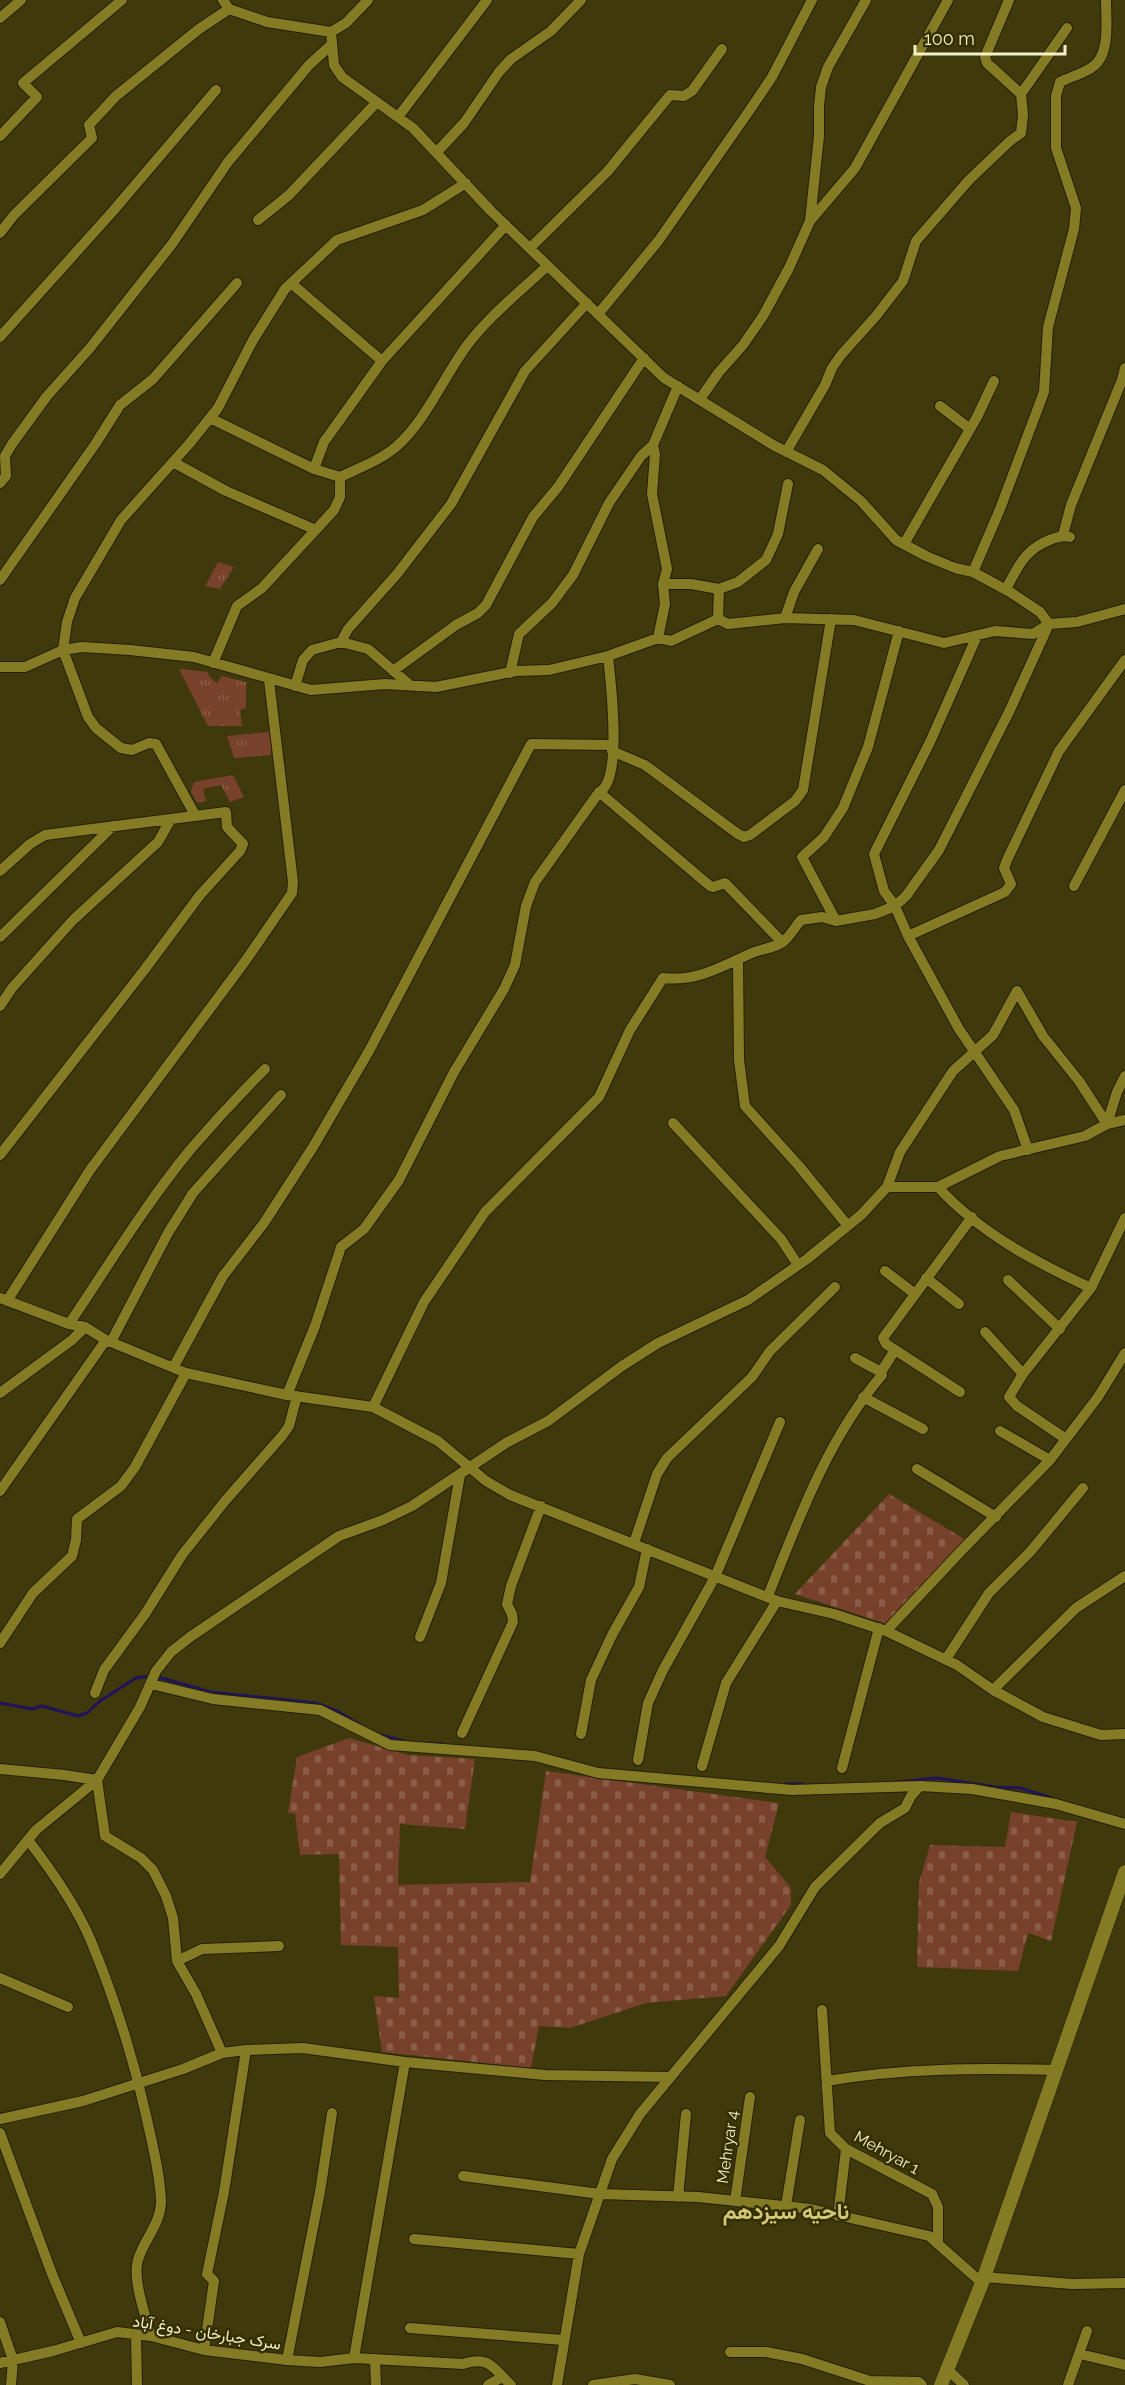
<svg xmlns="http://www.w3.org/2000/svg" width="1125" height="2385" font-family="Raleway,Vazirmatn,sans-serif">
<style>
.grass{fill:url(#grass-tufts)}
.cemetery{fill:url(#cemetery-stones)}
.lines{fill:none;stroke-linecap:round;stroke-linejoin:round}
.stream{stroke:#21145c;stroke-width:3}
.minor-casing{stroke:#232006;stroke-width:12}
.tertiary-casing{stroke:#232006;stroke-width:15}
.minor{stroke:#857b24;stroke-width:10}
.tertiary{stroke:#857b24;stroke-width:14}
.labels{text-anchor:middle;stroke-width:5;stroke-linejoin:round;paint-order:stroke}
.street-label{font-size:16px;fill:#f4f0c8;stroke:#342f00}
.district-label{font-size:22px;font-weight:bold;fill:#d2c875;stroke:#342f00}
</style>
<defs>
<pattern id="grass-tufts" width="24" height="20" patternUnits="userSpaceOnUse" patternTransform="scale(1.5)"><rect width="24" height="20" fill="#77412b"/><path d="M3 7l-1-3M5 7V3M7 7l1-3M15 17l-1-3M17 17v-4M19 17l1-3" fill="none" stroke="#8b5d48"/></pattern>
<pattern id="cemetery-stones" width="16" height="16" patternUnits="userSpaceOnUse" patternTransform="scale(1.5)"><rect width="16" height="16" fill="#77412b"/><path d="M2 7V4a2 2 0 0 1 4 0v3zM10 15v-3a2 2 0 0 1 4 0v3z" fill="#8b5d48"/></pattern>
</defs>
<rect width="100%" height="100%" fill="#3f390b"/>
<!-- grass -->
<path class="grass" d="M218,562L234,567L220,589L205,586Z
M179,669L208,672L209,676L217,683L222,676L246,682V708L240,710L242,726H208Z
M271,732V755L234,758L227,736Z
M233,775L244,797L230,802L221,785L203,789L206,801L197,803L191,792L194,782Z"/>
<!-- cemetery -->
<path class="cemetery" d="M889,1494L966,1540L887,1624L795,1594Z
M349,1738L408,1755L475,1759L465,1829L400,1824L398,1885L530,1882L546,1771L779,1803L765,1857L791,1888V1905L726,1996L646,2003L570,2028L539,2026L531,2068L382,2052L374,1996L399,1998L398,1947L341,1945L339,1854L300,1855L295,1814L288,1813L297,1757Z
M1011,1812L1077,1822L1051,1941L1028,1933L1018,1971L917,1967L919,1883L930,1845L1005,1847Z"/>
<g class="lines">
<!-- stream -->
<path class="stream" d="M158,1677L211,1692L316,1703L337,1711L359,1724
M0,1703L32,1709L42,1706L78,1716L87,1713L100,1701L136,1678L151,1676
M381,1735L404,1741
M428,1743L443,1744
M896,1782L937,1778L996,1787L1020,1788L1052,1798
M785,1784H803"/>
<!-- minor casing -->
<g class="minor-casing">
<path id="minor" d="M223,0L229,9L267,22L331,32L346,23L368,0
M0,18L21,0
M331,32L334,65L342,77L413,128L491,211L664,378L773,445L823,470L861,501L896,540L926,556L955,568L973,572L1010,592L1040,612L1049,624L1009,712L939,850L906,896L895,906L875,914L836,921L822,917L801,920C795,927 790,936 783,942C774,948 761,949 752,953C722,966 697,982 663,978L630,1030L599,1097L485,1212L424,1302L373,1407
M1021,94L1067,28
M398,117L487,0
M0,136L37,97L23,83L122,0
M437,152L464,123L499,72L511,59L551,31L581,0
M258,220L289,195L376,103
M810,221L819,136V106L821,87L828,67L866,0
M0,233L14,215L92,138L89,125L116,96L199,29L229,9
M530,248L607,172L670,95L684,96L692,91L722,49
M291,283L382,361
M599,313L659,240L747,114L772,77L812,0
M0,337L113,211L216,90
M700,399L719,372L743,345L763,316L789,268L810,221L855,168L948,0
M940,406L970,429
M210,418L314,469L340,477C359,468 381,460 397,446C427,419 444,376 468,344C490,315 521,291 547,266
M653,445L655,454L652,494L667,569L663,584L665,604L658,638
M786,452L825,385L832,368L841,355L876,316L903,281L916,241L969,180L1010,141L1021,133L1023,115L1021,94L987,63L985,57L1009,0
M173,462L226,491L316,530
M314,469L324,442L382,361L506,225
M0,483L6,476L5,456L12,444L47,396L90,348L172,244L228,162L309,65L331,45
M1063,535L1071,505L1122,380L1125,368
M904,544L977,417L994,381
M973,572L1000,509L1044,392L1048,327L1074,229L1076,208L1056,148V96L1060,82C1070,77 1082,74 1091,68C1111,56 1106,21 1106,0
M0,580L96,443L120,405L153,379L237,283
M663,584H691L719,589L738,582L766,560L778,534L788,484
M1006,589C1019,565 1025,549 1052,539C1059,537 1063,535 1070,537
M785,618L794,592L818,549
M718,619L719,589
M977,636L930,742L874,854L884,891L895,906L908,936L959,1029L1014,1110L1028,1150
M341,642L348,629L397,574L451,504L525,371L587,303
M213,663L237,606L262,588L334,510L340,497V477
M0,667H25L63,650L82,647L130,650L194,657L311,690L385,684L436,687L516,671L549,670L608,656L658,638L671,641L718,619L728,624L785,618L854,620L944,643L995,631L1033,634L1049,624L1077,622L1125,609
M393,671L456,625L478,613L486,605L533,517L558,487L644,358
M510,673L519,634L552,603L573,575L609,503L641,456L653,445L678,386
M295,686L303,660L312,650L341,642L368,649L410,685
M612,751L645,765L738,834L744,837L750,835L795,801L803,790L831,619
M599,792L710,886L713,887L725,883L782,942
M195,815L156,744L149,743L132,750L121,748L96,728L88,717L63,650L67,622L75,598L121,520L189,444L218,408L253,340L285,289L337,240L423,210L466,183
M0,871L30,844L45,835L226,812L227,827L243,844L240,851L200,895L145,969L0,1155
M1074,886L1125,790
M836,921L802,857L824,837L843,808L868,747L899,631
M908,936L1005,892L1011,884L1004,868L1007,860L1059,751L1125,660
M0,937L113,826
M738,960L739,1060L745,1106L799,1166L848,1226
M1017,991L1043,1036L1079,1081L1107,1124
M0,1006L12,988L73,920L158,842L171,819
M673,1123L781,1239L798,1265
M1107,1124L1117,1092L1125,1076
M887,1187H938L1000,1156L1085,1136L1107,1124L1125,1120
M938,1187C980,1233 1035,1262 1091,1288
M885,1271L915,1294
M926,1278L959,1304
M1008,1280L1060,1329
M0,1298L69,1324L85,1327L106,1340L186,1373L287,1395L373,1407L438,1441L486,1481L510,1495L777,1601L834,1614L886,1631L957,1665L993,1690L1043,1717L1101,1735L1125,1734
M7,1301L90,1170L246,960L292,893L293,882L269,680
M69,1324C108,1266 145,1205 190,1150C214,1122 239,1095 265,1069
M985,1332L1023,1374
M112,1340L168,1233L193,1193L281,1095
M174,1366L223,1276L264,1223L313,1147L369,1051L531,744L612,745
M881,1372L895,1350
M960,1392L886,1344L883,1338L972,1217
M0,1393L72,1340L85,1327
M287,1395L315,1326L341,1247L364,1229L399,1180L454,1072L504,989L515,965L526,906L535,882L597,795C600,792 604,789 606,785C620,761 611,684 608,656
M863,1397L923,1429
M1000,1431L1050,1460
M1066,1439L1017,1406L1009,1397L1023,1374L1091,1288L1125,1218
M917,1469L996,1517
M0,1491L106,1340
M634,1543L657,1474L667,1458L752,1377L770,1351L835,1287
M768,1596C798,1520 828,1438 882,1375L881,1372L855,1358
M886,1631L961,1551L1050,1460L1098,1397L1125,1353
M420,1637L441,1583L460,1475
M0,1643L33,1593L72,1556L76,1540L77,1519L121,1486L135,1467L186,1373
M946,1659L989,1593L1030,1552L1083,1488
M151,1684L213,1699L320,1710L390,1745L535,1756L598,1773L792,1790L920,1786L972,1789L1056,1804L1125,1824
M993,1690L1076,1608L1125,1576
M95,1693L104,1670L145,1614L182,1555L225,1501L282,1436L289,1426L297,1396
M462,1733L513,1622L512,1614L507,1604L511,1586L541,1506
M581,1734L591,1680L612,1635L639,1587L647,1549
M638,1760L648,1703L663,1670L715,1577L780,1422
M702,1766L726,1683L777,1601
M842,1768L879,1628
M0,1769L64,1775L97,1780L105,1836L141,1858L153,1870L166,1896L173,1918L177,1961L196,1994L222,2053
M28,1840C52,1871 76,1905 91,1941C114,1997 133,2057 146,2115C152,2143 160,2173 161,2201C161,2224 144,2239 138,2260C132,2279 146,2317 151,2336
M0,1874L36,1830L97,1780L140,1707L156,1671L171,1652L190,1637L339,1536L383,1520L412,1506L506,1443L548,1421L622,1366L658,1343L748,1300L807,1259L861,1215L887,1187L900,1152L953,1071L993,1035L1017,991
M177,1961L202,1949L279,1946
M0,1978L68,2007
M822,2010L830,2133L846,2149L932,2194L938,2207V2244
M827,2081C903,2068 979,2068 1056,2070
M0,2119L83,2101L183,2069L222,2053L246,2050L303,2048L405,2062L545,2075L670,2077
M0,2133L52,2274L81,2343
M463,2176L600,2194L698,2197L811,2209L929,2236L982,2283
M678,2197L686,2114
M735,2201L750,2097
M786,2206L800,2120
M838,2216L846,2149
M414,2239L579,2254
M984,2277L1072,2284L1125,2283
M0,2322L13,2360L11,2385
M410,2328L563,2340
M136,2336L137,2385
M204,2350L214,2281L207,2274L224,2192L246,2050
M730,2352H766L802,2359L870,2381L919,2382L922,2385
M1080,2354L1125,2365
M354,2358L405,2062
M287,2360L320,2192L332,2113
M375,2360L376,2385
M0,2363L53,2351L117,2332L151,2336L204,2350L287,2360L320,2362L354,2358L463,2364C489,2355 494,2369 511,2385
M947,2369L964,2385
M488,2385L502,2377
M557,2385L579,2254L612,2159L640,2114L779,1946L815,1887L880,1823L905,1808L911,1796L920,1786
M593,2385L635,2379L670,2385
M1068,2385L1087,2331"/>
</g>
<!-- tertiary casing -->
<g class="tertiary-casing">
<path id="tertiary" d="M941,2385L982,2283L1125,1872"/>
</g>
<!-- minor -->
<use href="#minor" class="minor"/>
<!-- tertiary -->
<use href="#tertiary" class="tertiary"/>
</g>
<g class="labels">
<!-- street labels -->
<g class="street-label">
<text transform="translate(727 2147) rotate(-82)" y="6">Mehryar 4</text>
<text transform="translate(887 2152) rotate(29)" y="6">Mehryar 1</text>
<text transform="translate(207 2332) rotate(9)" y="6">سرک جبارخان - دوغ آباد</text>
</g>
<!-- district labels -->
<g class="district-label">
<text x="786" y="2219">ناحیه سیزدهم</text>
</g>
</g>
<!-- scale -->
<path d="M915 45v9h150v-9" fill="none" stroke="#f4f0c8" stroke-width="3"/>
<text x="924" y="45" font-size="18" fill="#f4f0c8" stroke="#342f00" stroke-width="4.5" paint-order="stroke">100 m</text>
</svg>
